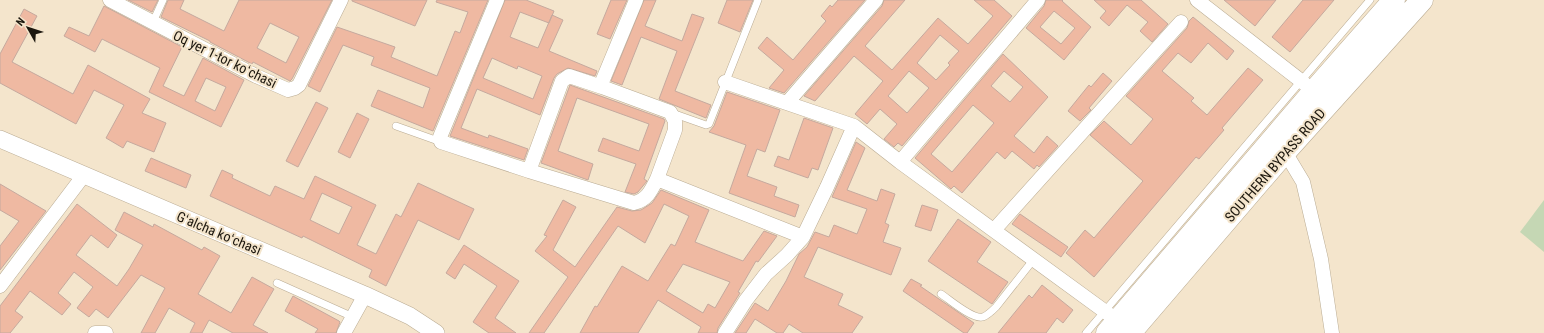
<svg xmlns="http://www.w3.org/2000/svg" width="1544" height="333" font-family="'Roboto Condensed',sans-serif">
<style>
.green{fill:#c5d7b4}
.building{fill:#efb9a2;stroke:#c5a99e;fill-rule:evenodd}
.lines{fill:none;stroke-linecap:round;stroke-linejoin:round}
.service-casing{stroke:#baac94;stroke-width:8}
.minor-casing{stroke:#baac94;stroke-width:15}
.tertiary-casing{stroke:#baac94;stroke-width:18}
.trunk-casing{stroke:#baac94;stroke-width:23}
.service{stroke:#fff;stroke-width:7}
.minor{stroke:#fff;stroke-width:14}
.tertiary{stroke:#fff;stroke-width:17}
.trunk{stroke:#fff;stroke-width:22}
.labels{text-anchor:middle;stroke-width:4;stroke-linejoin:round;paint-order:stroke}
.street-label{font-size:14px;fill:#1c170e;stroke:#f4e5cc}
</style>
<rect width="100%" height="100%" fill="#f4e5cc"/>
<!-- green -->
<path class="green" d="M1544,200V252L1520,232Z"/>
<!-- building -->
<path class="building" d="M128,0H158L152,12Z
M168,0H184L180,9L224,31L239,0H332L292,79L290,81L253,62L252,64L210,42V41L161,17ZM270,23L299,37L286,63L257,48Z
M352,0H427L415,26L352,1Z
M437,0H488L433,131L371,106L378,90L423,108L430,88L371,65L374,57L343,45L320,92L308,86L337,27L395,47L391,57L437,76L455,31L460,33L468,12L436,2Z
M505,0H526L554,11L549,23L520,12L510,37L538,48L552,15L563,20L549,51L597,71L595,76L568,68L557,74L554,78L540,115L477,89L461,128L488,138L489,135L528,149L524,160L450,136ZM492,58L517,69L518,66L542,76L533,99L483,78Z
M611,0H627L610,39L597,34Z
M644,0H656L645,26L682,41L692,14L704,18L675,91L711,105L706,118L659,99L677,51L641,37L622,85L611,81Z
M727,0H753L740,32L718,23Z
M838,0H865L784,93L769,88L784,70L758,48L767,37L793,60L826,21L821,16L830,5L832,7Z
M884,0H905L865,46L892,70L938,18L968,44L993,16L974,0H994L1012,16L902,146L898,143L894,147L884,139L897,124L880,109L867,124L855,114L883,81L854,56L815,101L804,96L882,6ZM940,35L959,51L948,63L950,65L936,80L917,63ZM909,71L929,88L907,113L888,96Z
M1046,0H1063L1062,1L1091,27L1064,60L1026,28L1044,6ZM1054,11L1075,28L1061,44L1040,27Z
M1094,0H1141L1168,24L1152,42L1140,31L1148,22L1127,5L1109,26L1100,18L1106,11Z
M1224,0H1276L1255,26Z
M1303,0H1334L1290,52L1272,37Z
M104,6L182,47L163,86L184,96L203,58L244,80L221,127L149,92L160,68L102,39L95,52L64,36L69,27L89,36ZM206,78L226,87L215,111L195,101Z
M24,9L37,16L12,62L73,94L88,65L150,99L142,113L166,123L154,152L127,141L123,148L106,138L124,105L94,90L76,124L0,83V54Z
M1193,17L1234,51L1227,60L1208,43L1191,63L1178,53L1162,71L1194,98L1191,101L1207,115L1248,68L1263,80L1222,128L1224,130L1199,159L1196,157L1094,277L1066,253L1085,230L1094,238L1143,181L1090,135L1104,121L1131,145L1153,119L1126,96L1187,28L1189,21Z
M1003,54L1048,97L1014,136L1034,153L1047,136L1058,146L1039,167L1037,165L1034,169L1012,151L1005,159L997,152L962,193L954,186L951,189L915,158ZM1004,71L1023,87L1010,102L991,86ZM973,105L994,123L952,172L931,154Z
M1103,73L1112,81L1089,108L1091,110L1080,121L1068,111L1089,85L1091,87Z
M570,85L664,119L665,121L644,179L647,181L638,192L634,194L625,192L636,164L598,151L603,138L639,151L649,124L577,98L558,151L593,164L588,180L541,163Z
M727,92L780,110L765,152L757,149L747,176L777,187L774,196L799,205L795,217L729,193L746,145L709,132L714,126Z
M316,102L328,108L298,167L286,161Z
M357,113L369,119L350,158L338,152Z
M804,118L833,128L818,170L812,168L808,178L774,166L778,156L789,160Z
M856,142L865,148L847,190L877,201L881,189L895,194L885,223L889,225L883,242L901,248L891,275L818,247L804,277L843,294L838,305L863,317L852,333H803L789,324L783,333H777L755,319L746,333H735L755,303L768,311L786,281L799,254L807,247L815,232L829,237L834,225L857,234L867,209L832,197Z
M151,158L191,175L186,188L145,171Z
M222,170L233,175L232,178L270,196L275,186L304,199L315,176L376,205L357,245L376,254L396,214L401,217L418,183L474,209L459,240L418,220L386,286L369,277L372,270L303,236L302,238L210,196ZM322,193L352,207L339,234L310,220Z
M0,184L46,211L0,270V246L19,221L0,210Z
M661,190L709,210L695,242L743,261L764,231L777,236L758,262L756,261L738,292L740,293L718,328L717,333H698L701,327L658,300L638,333H580L595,306L597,307L622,266L648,281L671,244L675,246L689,216L664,204L645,243L618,226L544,333H529L568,277L535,251L547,236L544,235L563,200L576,207L553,250L575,267L617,207L632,211L641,210L652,203ZM683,264L730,282L715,308L708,304L703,313L666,291Z
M77,204L117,235L108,248L91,235L76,255L117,286L129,269L143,245L115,230L124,212L153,227L154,224L202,250L204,247L220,256L198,294L231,313L252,277L274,289L253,325L268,333H233L209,320L202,333H190L195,323L169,308L155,333H141L165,288L141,275L108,318L96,309L89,317L77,308L93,287L74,272L58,293L71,304L62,315L30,291L15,311L23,317L10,333H0V306Z
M922,205L938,210L931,231L915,226Z
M1020,214L1068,247L1061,257L1012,224Z
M958,219L991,242L977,262L1008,282L992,304L928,261Z
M464,245L519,281L495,318L516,333H489L473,322L497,286L464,264L455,279L446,273Z
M911,279L922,285L920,286L974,323L967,333H964L903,291Z
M1042,285L1073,310L1063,323L1057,318L1046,333H998L1029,295L1032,298Z
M293,296L339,321L340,322L336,333H315L318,329L285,311Z"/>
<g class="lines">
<!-- service casing -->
<g class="service-casing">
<path id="service" d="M153,22L163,0
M672,113L706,125L709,124L758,0
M396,126L441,142
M277,283L353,317
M941,294C950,300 973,320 983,317C988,315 992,311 996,307L1034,259
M1086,333L1370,0"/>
</g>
<!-- minor casing -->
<g class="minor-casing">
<path id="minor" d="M110,0L256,76L288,90L295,88L299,85L341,0
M497,0L440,137L441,142L529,171L634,203C647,200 651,191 657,179L803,237
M636,0L602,82V87L670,112L675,121V130L657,179
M1197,0L1314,91
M725,82L854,126L900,162L1118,321
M787,103L876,0
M1285,152L1303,182L1321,259L1332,333
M900,162L1038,0
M529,171L562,81L569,76L602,87
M994,230L1181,22
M0,286L84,175
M95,333H106
M344,333L365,295
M725,333L746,300L766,274L787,255L803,237L827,187L854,126"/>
</g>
<!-- tertiary casing -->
<g class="tertiary-casing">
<path id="tertiary" d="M0,139L365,295L410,316L436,333"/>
</g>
<!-- trunk casing -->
<g class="trunk-casing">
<path id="trunk" d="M1107,333L1314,91L1394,0
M1130,333L1285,152L1422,0"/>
</g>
<!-- service -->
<use href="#service" class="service"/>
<!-- minor -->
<use href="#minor" class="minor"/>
<!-- tertiary -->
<use href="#tertiary" class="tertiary"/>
<!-- trunk -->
<use href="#trunk" class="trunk"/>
</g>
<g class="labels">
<!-- street labels -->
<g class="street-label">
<text transform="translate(225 59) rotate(26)" y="5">Oq yer 1-tor koʻchasi</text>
<text transform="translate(1275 165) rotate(-49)" y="5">SOUTHERN BYPASS ROAD</text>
<text transform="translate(219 233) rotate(23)" y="5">Gʻalcha koʻchasi</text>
</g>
</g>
<!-- north arrow -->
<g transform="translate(28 28) rotate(309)" stroke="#f4e5cc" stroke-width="3" paint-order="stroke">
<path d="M0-3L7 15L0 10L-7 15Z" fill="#1c170e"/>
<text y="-6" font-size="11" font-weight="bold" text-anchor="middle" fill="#1c170e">N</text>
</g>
</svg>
